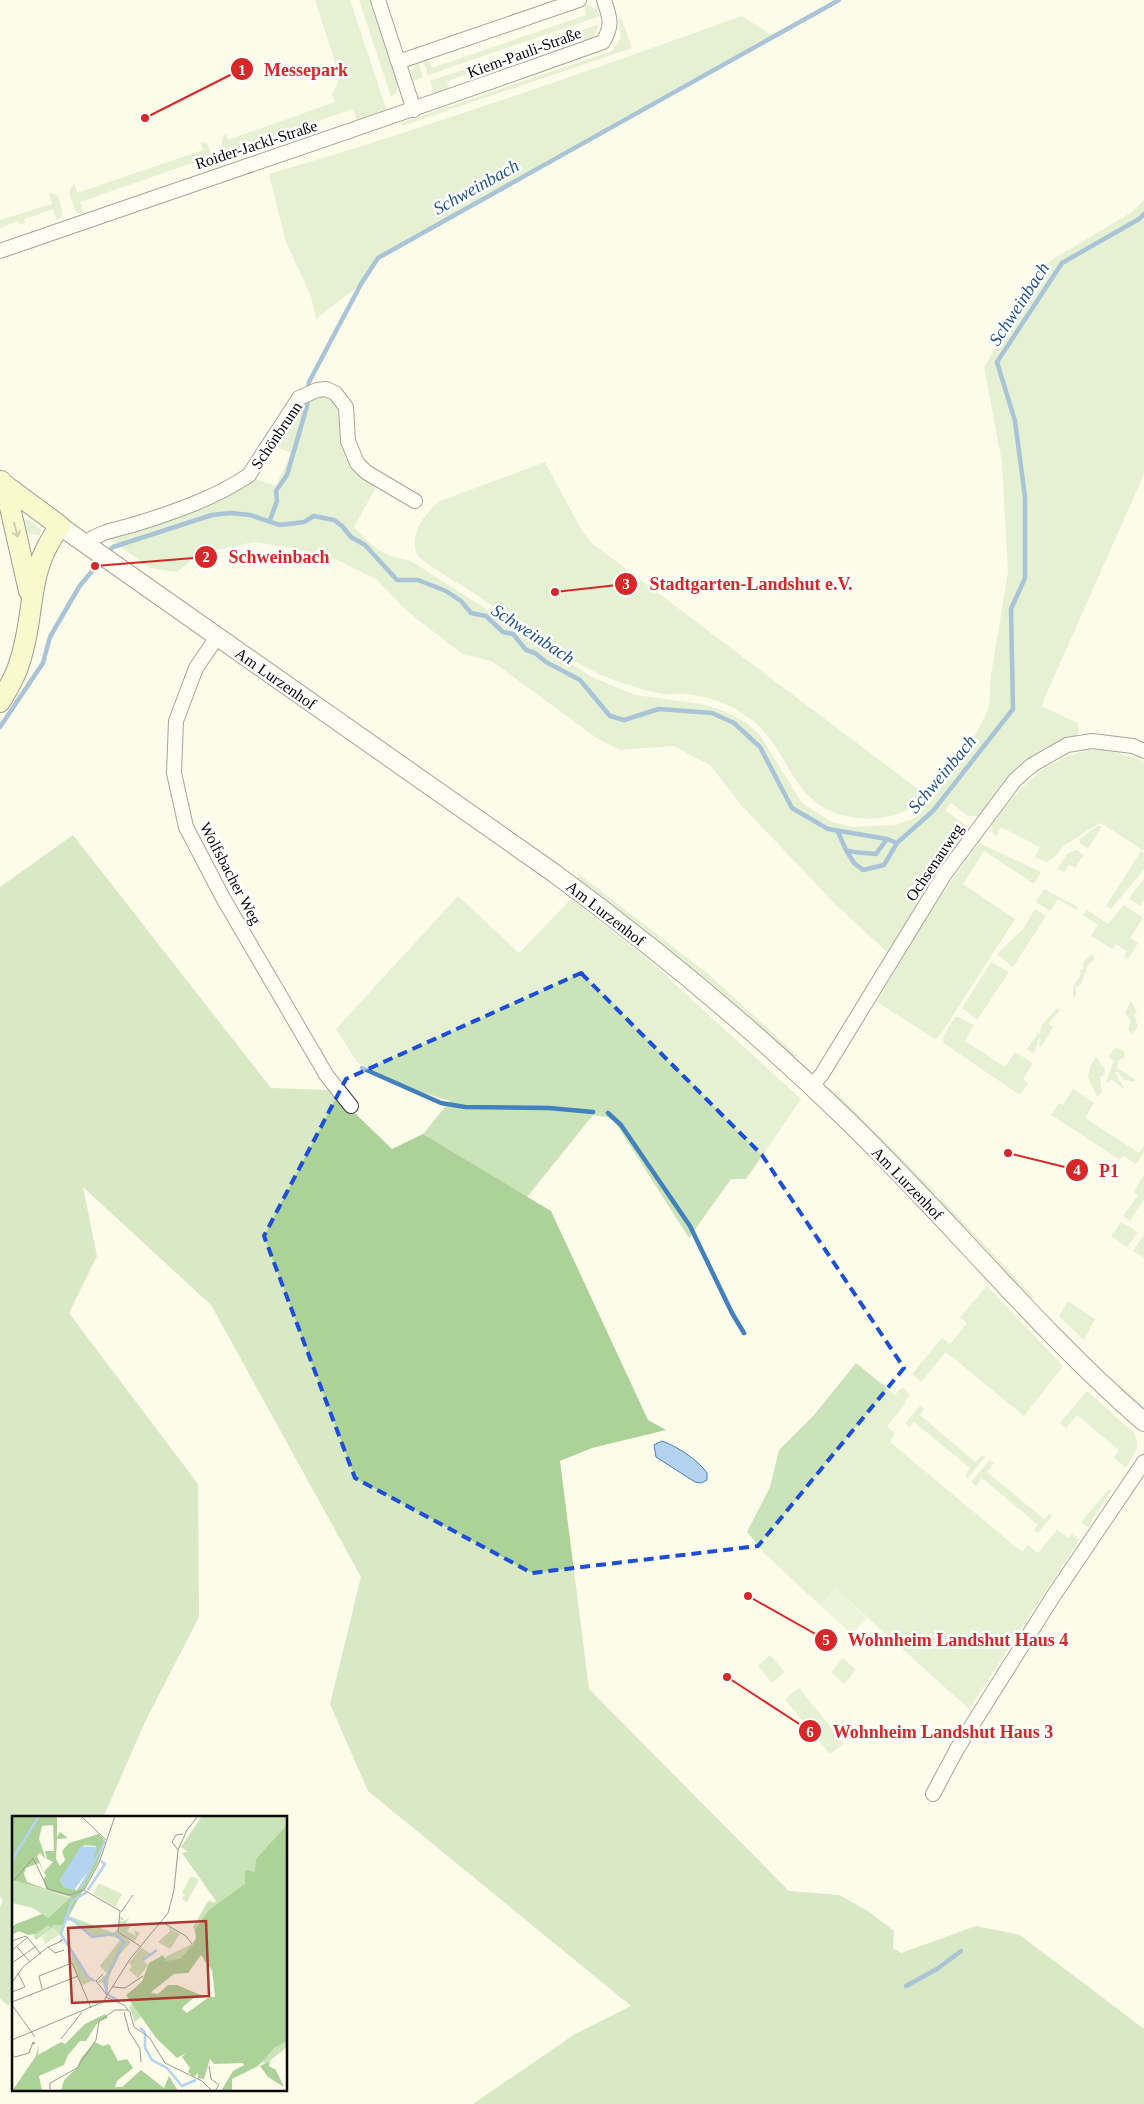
<svg xmlns="http://www.w3.org/2000/svg" width="1144" height="2104" font-family="Georgia,serif">
<style>
.green{fill:#cae3b8}
.forest{fill:#add299}
.pitch{fill:#dcebc8}
.water{fill:#b4d3ef;stroke:#4281be}
.lines{fill:none;stroke-linecap:round;stroke-linejoin:round}
.stream{stroke:#4281be;stroke-width:4.5}
.minor-casing{stroke:#3d3d3d;stroke-width:16}
.tertiary-casing{stroke:#3d3d3d;stroke-width:20}
.secondary-casing{stroke:#2c2c2c;stroke-width:22}
.minor{stroke:#fff;stroke-width:14}
.tertiary{stroke:#fff;stroke-width:18}
.secondary{stroke:#f6f5ab;stroke-width:20}
.oneway{stroke:#98976b}
.marked{fill:none;stroke:#1d4ed8;stroke-width:4;stroke-dasharray:10 6;stroke-linejoin:round}
.labels{text-anchor:middle;stroke-width:5;stroke-linejoin:round;paint-order:stroke}
.street-label{font-size:16px;fill:#0a0a0a;stroke:#fff}
.water-label{font-size:18px;font-style:italic;fill:#22558e;stroke:#fff}
.inset-river{fill:none;stroke:#b4d3ef;stroke-width:2.5}
.inset-road{fill:none;stroke:#9c9b90;stroke-width:1}
.view{fill:#ab3732;fill-opacity:0.15;stroke:#ab3732;stroke-width:2.5}
.inset-edge{fill:none;stroke:#0a0a0a;stroke-width:2.5}
.leader{fill:none;stroke:#d62828;stroke-width:2}
.callout-dot{fill:#d62828;stroke:#fff;stroke-width:2}
.mark-label{font-size:15px;text-anchor:middle;font-weight:bold;fill:#fff}
.callout-label{font-size:18px;text-anchor:middle;font-weight:bold;fill:#d62828;stroke:#fff;stroke-width:5;stroke-linejoin:round;paint-order:stroke}
</style>
<rect width="100%" height="100%" fill="#fdfbea"/>
<!-- green -->
<path class="green" d="M315,0H350L387,111L357,121L353,109L231,151L235,162L228,160C221,153 219,141 226,133L228,140L335,102L332,94L338,82V71Z
M359,0H371L398,84L396,93L391,97Z
M588,5L597,10L600,16L428,75L423,60L428,58L432,68L586,15L584,6Z
M742,16L775,37L378,258L361,284L316,319L311,296L286,242L269,174C428,128 586,72 742,16Z
M621,18L632,48L402,126L400,123L612,51L621,38L618,19Z
M599,24L595,34L585,43L582,34L447,81L450,90L435,95L430,81Z
M418,62L423,77L413,81L411,72Z
M200,142L207,143L215,164L212,169L208,170L204,159L80,202L84,213L76,212L69,192L74,183L77,193L203,150Z
M49,192L58,196L62,210L61,218L57,220L53,209L24,219L25,223L20,225L18,221L0,228V220L52,204Z
M1144,200V474L1041,706L1078,723L1079,730L1077,735C1049,743 1026,756 1008,778C998,790 990,805 979,816H968L951,803L945,810L966,826L968,832L919,900L888,953L835,904L742,806L710,765L673,746L621,750L598,739L493,662L461,653L407,611L376,579L337,560L292,548L254,542L220,549L195,557L177,572L150,568L111,540L96,535L253,478L276,486L291,453L271,444L299,398L335,393L348,441L380,480L354,527C375,549 380,555 411,561L592,677L635,695L702,704L724,711L745,722L760,735L802,803L832,822L853,827L896,825L915,818L932,800L966,753L989,708L991,675L1008,572L1002,462L984,367L1048,262L1132,212Z
M545,462L582,531L593,544L926,795C907,818 870,823 842,815C786,799 791,745 745,715C727,703 707,696 686,694C678,693 670,695 663,694C647,691 631,686 616,681C569,664 519,624 478,596C458,582 436,572 418,556C407,538 425,512 440,501Z
M27,519L41,529L40,535L23,533L22,522Z
M1089,750H1108L1144,761V851L1101,823C1089,829 1077,837 1067,844C1058,849 1057,859 1046,862L1035,857L1040,847L1001,827L996,837L992,832V822C1021,787 1042,761 1089,750Z
M1098,826H1102L1088,849L1080,843L1079,839Z
M979,843L1041,872L1034,884L984,851L963,884L1015,919L941,1034L935,1039L877,1002L927,915Z
M1077,850L1084,855L1075,868L1069,865L1064,872L1057,869L1068,853Z
M1141,851L1144,853V869L1111,909L1106,906Z
M579,874L707,973L800,1058L789,1054L714,986L576,879Z
M1144,879V900L1140,906L1129,898Z
M1044,889L1078,907L1076,910L1058,899L1050,911L1036,902Z
M458,896L519,953L571,899L642,954L801,1099L746,1179H731L689,1238L615,1122L607,1117L593,1115L527,1197L423,1134L450,1101L409,1088L357,1062L336,1029Z
M1124,905L1143,918L1130,938L1138,943L1128,959L1124,956L1127,951L1116,944L1112,949L1091,936L1098,925L1083,915L1087,910L1108,924Z
M1035,909L1046,916L1013,967L997,954L1023,929Z
M1092,954L1095,959L1088,965L1081,984L1076,987V994L1073,998V987L1081,974L1079,970H1083V962Z
M991,962L1009,972L977,1020L962,1008Z
M1131,1001L1137,1012L1134,1015L1138,1027L1132,1034L1128,1029L1131,1021L1125,1013Z
M1057,1008L1060,1010L1048,1024L1053,1027L1041,1047L1039,1045L1041,1026Z
M955,1017H958L974,1025L965,1041L1005,1067L1015,1052L1033,1063L1023,1079L1028,1083L1020,1095L945,1044L943,1041L944,1035Z
M1039,1032L1040,1036L1034,1053L1027,1049Z
M1116,1047L1125,1052L1124,1058L1118,1061L1117,1068L1135,1079L1134,1082L1124,1080L1118,1072H1115L1125,1090L1111,1079L1108,1083L1106,1082L1114,1060L1109,1058V1055Z
M1096,1057L1105,1070V1074L1100,1077L1102,1092L1097,1097L1088,1077L1090,1067Z
M1073,1089L1094,1103L1085,1118L1139,1153L1144,1146V1152L1136,1164L1123,1156L1120,1160L1051,1115L1059,1103L1063,1105Z
M834,1090L936,1193L933,1197L837,1099Z
M1144,1174V1199L1130,1221L1123,1216L1138,1195L1134,1192Z
M941,1198L1035,1299L1027,1297L937,1202Z
M1121,1222L1138,1232L1127,1247L1111,1236Z
M1143,1236L1144,1237V1258L1133,1251Z
M987,1286L1063,1366L1024,1416L946,1352L921,1382L912,1374L942,1338L950,1344L967,1323L960,1317Z
M1068,1301L1095,1319L1084,1340L1059,1316Z
M856,1363L895,1395L902,1387L910,1394L904,1402L906,1403L887,1426L895,1434L890,1442L1022,1552L1028,1545L1038,1553L1057,1530L1068,1538L1072,1534L1079,1540L969,1709L835,1588L820,1605L766,1555L747,1532L770,1487L779,1450L814,1415Z
M1120,1385L1144,1406V1411L1117,1387Z
M1087,1391L1134,1433C1142,1447 1133,1455 1126,1468L1114,1458L1119,1450L1077,1415L1066,1428L1060,1423Z
M920,1406L924,1409L920,1415L975,1462L982,1455L985,1457L968,1478L965,1476L970,1468L914,1422L910,1427L905,1423Z
M990,1460L994,1463L987,1472L1044,1519L1049,1514L1052,1516L1038,1533L1034,1530L1038,1525L982,1478L976,1486L971,1482Z
M1109,1489L1111,1491L1088,1527L1081,1522Z
M770,1655L785,1672L772,1683L758,1666Z
M843,1658L856,1670L844,1684L831,1672Z
M799,1688L844,1743L830,1754L785,1699Z"/>
<!-- forest -->
<path class="forest" d="M73,835L271,1088L331,1090L392,1149L423,1134L551,1211L648,1420L666,1430L592,1448L560,1461L589,1689L789,1891L839,1895L868,1911L894,1931L893,1948L901,1953L976,1926L1020,1935L1144,2029V2104H473L575,2034L631,2006L368,1791L330,1704L361,1577L211,1305L83,1187L97,1256L69,1313L198,1484L199,1617L145,1722L103,1818H14V1996L8,2006L0,1998V1907L3,1901L0,1896V887Z"/>
<!-- pitch -->
<path class="pitch" d="M835,1588L867,1618L852,1635L820,1605Z"/>
<!-- water -->
<path class="water" d="M662,1441C678,1447 697,1459 707,1473V1480L701,1483L695,1482L656,1457L654,1445Z"/>
<g class="lines">
<!-- stream -->
<path class="stream" d="M270,520L277,501L276,491L287,475L307,406L309,382L361,284L378,258L839,0
M106,554L113,547L212,515L230,513L250,515L280,525L304,522L314,516L334,520L342,526L351,537L365,545L397,580H418L446,591L461,601L471,613L486,616L503,632L513,634L526,650L535,653L546,662L580,680L610,716L624,720L659,709L712,713L734,723L760,747L792,808L828,829L887,839L897,843L933,811L1013,709L1011,609L1025,578V497L1015,421L997,362L1062,263L1139,219L1144,214
M0,727L43,663L50,637L79,587L101,560
M838,832L846,850C857,854 865,852 876,854L887,839
M846,850L854,863L863,870L884,865L897,843
M362,1068L441,1103L465,1107L549,1108L593,1112
M608,1113L621,1125L690,1226L732,1313L744,1333
M906,1986L937,1969L961,1951"/>
<!-- minor casing -->
<g class="minor-casing">
<path id="minor" d="M378,0L414,110
M398,62L579,0
M0,251C201,181 403,114 603,42C613,25 610,18 604,0
M85,543C101,531 120,529 139,523C177,511 217,497 249,475L299,398L317,390L326,389L335,393L346,407L348,441L357,463L366,472L415,501
M217,637L196,668L176,721L174,773L186,827L223,898L327,1076L351,1106
M811,1087L822,1074L944,875L1015,780L1032,765L1067,745L1092,741L1133,746L1144,751
M933,1794L957,1749L1054,1595L1144,1462"/>
</g>
<!-- tertiary casing -->
<g class="tertiary-casing">
<path id="tertiary" d="M60,526L554,873C657,949 757,1032 848,1121C949,1219 1037,1329 1144,1422"/>
</g>
<!-- secondary casing -->
<g class="secondary-casing">
<path id="secondary" d="M1,481L7,494L29,591
M0,702C7,690 15,678 19,664C37,613 24,574 60,526L2,483"/>
</g>
<!-- minor -->
<use href="#minor" class="minor"/>
<!-- tertiary -->
<use href="#tertiary" class="tertiary"/>
<!-- secondary -->
<use href="#secondary" class="secondary"/>
</g>
<!-- one-way arrows -->
<defs><path id="oneway-shaft" d="M-6 0H5M1.5-3L5.5 0L1.5 3" fill="none" stroke-width="1.6" stroke-linecap="round" stroke-linejoin="round" transform="scale(1.25)"/></defs>
<use class="oneway" href="#oneway-shaft" transform="translate(16 530) rotate(75)"/>
<!-- marked area -->
<path d="M0 0H1144V2104H0ZM581,973L762,1155L904,1368L758,1546L532,1573L355,1478L264,1236L346,1079Z" fill="#fdfbea" fill-opacity=".55" fill-rule="evenodd"/>
<path class="marked" d="M581,973L762,1155L904,1368L758,1546L532,1573L355,1478L264,1236L346,1079Z"/>
<g class="labels">
<!-- street labels -->
<g class="street-label">
<text transform="translate(524 52) rotate(-20)" y="6">Kiem-Pauli-Straße</text>
<text transform="translate(256 144) rotate(-18)" y="6">Roider-Jackl-Straße</text>
<text transform="translate(276 435) rotate(-56)" y="6">Schönbrunn</text>
<text transform="translate(276 678) rotate(35)" y="6">Am Lurzenhof</text>
<text transform="translate(934 862) rotate(-56)" y="6">Ochsenauweg</text>
<text transform="translate(231 873) rotate(62)" y="6">Wolfsbacher Weg</text>
<text transform="translate(606 913) rotate(38)" y="6">Am Lurzenhof</text>
<text transform="translate(908 1183) rotate(46)" y="6">Am Lurzenhof</text>
</g>
<!-- water labels -->
<g class="water-label">
<text transform="translate(476 187) rotate(-29)" y="6">Schweinbach</text>
<text transform="translate(1019 304) rotate(-57)" y="6">Schweinbach</text>
<text transform="translate(533 634) rotate(33)" y="6">Schweinbach</text>
<text transform="translate(942 774) rotate(-50)" y="6">Schweinbach</text>
</g>
</g>
<!-- overview -->
<g transform="translate(12 1816)">
<rect width="275" height="275" fill="#fdfbea"/>
<path d="M190,0H275V132L202,156L192,145L189,135L160,153L138,175L144,179L140,211L131,199L123,206L117,190L121,187L120,175L130,165L134,156L155,140L180,128L185,120L181,111L195,87L198,84L201,87L204,85L170,37L176,36L169,31ZM3,65L56,81H59L36,102L21,92L0,87V69ZM57,100L102,117L104,114L119,126L108,138L97,161L95,179L91,167L85,166L95,158L88,150L109,123L94,119L81,122L60,105L53,104ZM109,100L113,105L118,101L114,107L119,110L115,115L124,120L122,114L128,117L122,126L106,115L107,105H113L108,103ZM36,109H52L49,118L52,123L41,112L24,124L21,120ZM157,111L168,118L158,133L146,126L158,115ZM129,131L139,138L131,144L136,149L126,162L117,154L120,150L117,147ZM60,136L76,161L80,165L70,169L59,147ZM275,224V231L255,247L246,246L260,230Z" fill="#cae3b8"/>
<path d="M0,0H45V21L48,16L56,22L45,23L44,43L48,50L53,44L50,35L57,27L87,18L93,25L86,47L52,109H41L40,112L36,109L24,118L16,119L7,115L0,119V111L4,108L30,98L36,102L59,81L0,64ZM41,9L42,35H33L35,43L41,46L32,56L25,40L28,37L34,43L27,23L30,10ZM72,29L84,30L80,50L65,74L52,71L48,64ZM27,47L34,60L31,63L34,73L15,66L12,58L14,52ZM275,9V225L263,231L246,250L220,263V275H209L221,255L232,249L231,247L202,248L198,243L192,263L186,262V257L182,261L176,256L178,252L170,241L174,237L165,242L144,222L114,179L130,166L137,147L151,139L154,145L168,143L181,129L184,122L183,114L197,94L233,68V54L243,56L244,43ZM189,139L200,154L203,181H197L175,197L170,193L172,190L184,180H191L165,169H156L146,178L138,177L162,158L176,157ZM93,198L96,202L86,206L74,225H68L56,239L52,249L27,260L30,275H0L24,240L27,228L26,239L49,226L53,228L73,208ZM83,226L91,230L97,228L106,245L115,243L121,252L105,265L103,271H110L129,254L152,272L157,260L166,275H49L52,264L65,252L69,242ZM258,245L257,250L264,254L272,271L256,261L248,250Z" fill="#add299" fill-rule="evenodd"/>
<path d="M179,60L187,64L175,86L170,83L173,79L170,77ZM87,67L110,78L103,91L81,78ZM41,112L47,119L33,128L30,121Z" fill="#dcebc8"/>
<path d="M69,30L85,31L80,50L62,74L52,71L48,64Z" fill="#b4d3ef"/>
<path class="inset-river" d="M0,44L27,0M68,73L93,25M76,74L93,48L89,45M75,76L60,85L49,118L76,161L83,165M52,102L61,104L80,121L103,118L112,126L93,165L95,178L107,185M131,144L145,134M128,212L133,216V232L140,244L155,252L170,270L184,264"/>
<path class="inset-road" d="M69,0L94,24M166,34L160,26L164,19L171,18M0,67L21,42L36,73L58,79L72,74L87,47L103,0M72,74L108,95L106,116L128,130M109,96L121,79M150,106L174,120L180,128M0,125L14,120L29,138M5,131L18,146M36,131L43,137L52,134M0,134L16,121M0,147L23,131M91,158L84,165L95,179M0,166L12,150L36,131L50,125V123L47,126M101,171L113,172L131,160M30,173L27,160L60,147L79,192M0,176L13,171L6,157M94,181L118,143L156,97L162,74L166,34L175,14L186,0M92,185L94,181L112,189L118,196L122,211L137,221L153,247L190,265L200,275M0,186L66,160M0,189L23,221M112,196L117,215L128,233L129,246M49,223L70,196M0,224L93,185M0,239L3,241L17,237L21,226L23,227L20,228M197,250L199,263L207,269L203,275M38,273V267L65,252L84,224L87,205L103,194H116"/>
<path class="view" d="M194,105L197,180L60,187L56,112Z"/>
<rect width="275" height="275" class="inset-edge"/>
</g>
<!-- callouts -->
<path class="leader" d="M145 118L242 69M95 566L206 557M555 592L626 584M1008 1153L1077 1170M748 1596L826 1640M727 1677L810 1731"/>
<g class="callout-dot">
<circle cx="145" cy="118" r="5"/>
<circle cx="95" cy="566" r="5"/>
<circle cx="555" cy="592" r="5"/>
<circle cx="1008" cy="1153" r="5"/>
<circle cx="748" cy="1596" r="5"/>
<circle cx="727" cy="1677" r="5"/>
<circle cx="242" cy="69" r="12"/>
<circle cx="206" cy="557" r="12"/>
<circle cx="626" cy="584" r="12"/>
<circle cx="1077" cy="1170" r="12"/>
<circle cx="826" cy="1640" r="12"/>
<circle cx="810" cy="1731" r="12"/>
</g>
<g class="mark-label">
<text x="242" y="75">1</text>
<text x="206" y="562">2</text>
<text x="626" y="589">3</text>
<text x="1077" y="1175">4</text>
<text x="826" y="1645">5</text>
<text x="810" y="1737">6</text>
</g>
<g class="callout-label">
<text x="306" y="76">Messepark</text>
<text x="279" y="563">Schweinbach</text>
<text x="751" y="590">Stadtgarten-Landshut e.V.</text>
<text x="1109" y="1177">P1</text>
<text x="958" y="1646">Wohnheim Landshut Haus 4</text>
<text x="943" y="1738">Wohnheim Landshut Haus 3</text>
</g>
</svg>
